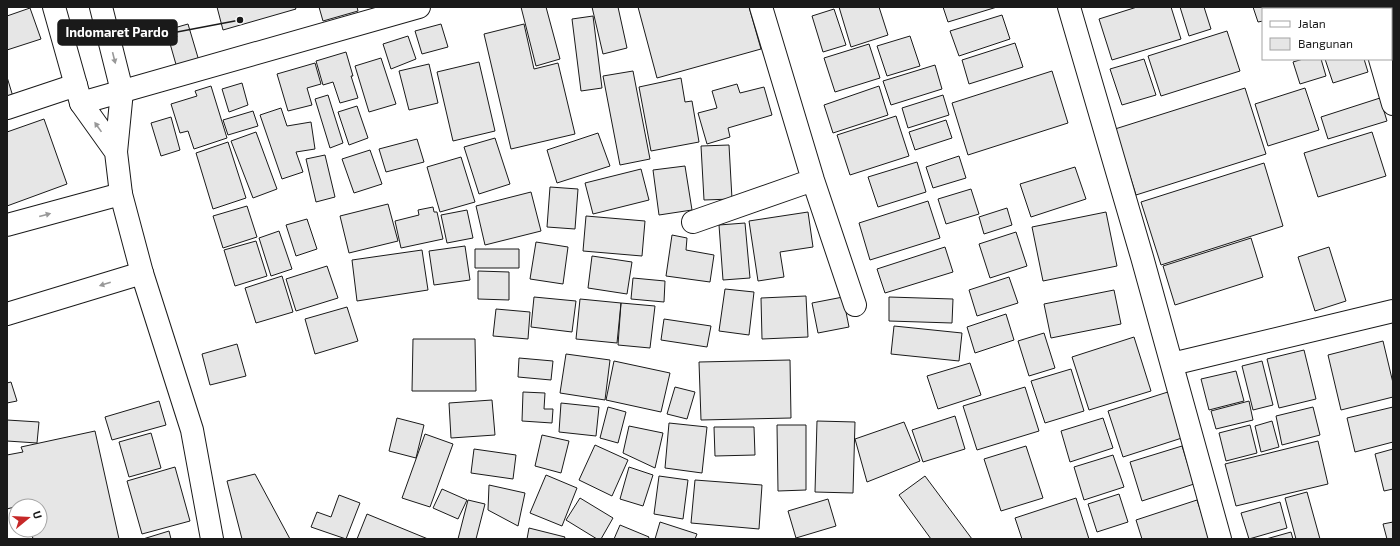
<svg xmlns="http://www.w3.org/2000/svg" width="1400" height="546" font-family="'Exo 2',sans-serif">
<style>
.building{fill:#e6e6e6;stroke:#1a1a1a}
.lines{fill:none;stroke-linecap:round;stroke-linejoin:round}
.street-casing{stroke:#1a1a1a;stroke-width:24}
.secondary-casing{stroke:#1a1a1a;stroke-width:24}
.street{stroke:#fff;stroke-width:22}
.secondary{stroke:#fff;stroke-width:22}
.oneway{fill:#989898}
.leader{fill:none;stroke:#1a1a1a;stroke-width:1.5}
.callout-dot{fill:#1a1a1a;stroke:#fff;stroke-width:1.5}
.callout{fill:#1a1a1a;stroke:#1a1a1a;stroke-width:1.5}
.callout-label{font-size:13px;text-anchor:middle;font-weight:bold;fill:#fff}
</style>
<rect width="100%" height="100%" fill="#fff"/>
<!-- building -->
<path class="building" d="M217,7H295L296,9L223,30Z
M319,7H357L358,11L323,21Z
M521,7H546L560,59L536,66Z
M592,7H618L627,48L603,54Z
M638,7H749L761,49L657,78Z
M839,7H879L888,35L851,47Z
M943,7H997L948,22Z
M1137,7H1171L1181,39L1112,60L1099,19Z
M1180,7H1204L1211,29L1189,36Z
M1253,7H1298L1299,9H1263V21L1258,22Z
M1322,7H1336V9H1316Z
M30,8L41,39L7,50V16Z
M834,9L846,45L823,52L812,16Z
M1002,15L1010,39L959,56L950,31Z
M593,16L602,88L581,91L572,19Z
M188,24L199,61L177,68L169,40L177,37L174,28Z
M441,24L448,47L422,54L415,31Z
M524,24L534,69L558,63L575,134L511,149L484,34Z
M1227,31L1240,71L1161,96L1148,56Z
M408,36L416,59L391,69L383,44Z
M910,36L920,66L887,76L877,46Z
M1015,43L1023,67L969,84L962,60Z
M869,44L880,78L835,92L824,58Z
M346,52L353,76H351L358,98L340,103L333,82L323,85L316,61Z
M381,58L396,104L369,112L355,66Z
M1144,59L1156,95L1122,105L1110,69Z
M1303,59H1321L1326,76L1300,84L1293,62Z
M1325,59H1364L1368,72L1333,83Z
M479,62L495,131L453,141L437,72Z
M315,63L321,84L307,88L312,105L288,111L277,74Z
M429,64L438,103L409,110L399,71Z
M935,65L942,89L891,105L883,81Z
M633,71L650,159L620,165L603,76Z
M1052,71L1068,123L968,155L952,103Z
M7,77L14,100L7,103Z
M681,78L685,102L692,101L699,142L651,151L639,87Z
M242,83L248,105L229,112L222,89Z
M737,84L740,93L764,87L772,115L728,128L730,137L707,144L698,113L717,108L712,91Z
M211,86L227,138L194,149L188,131L180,133L171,104L197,96L195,91Z
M879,86L888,115L833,133L824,105Z
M1245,88L1266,154L1136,195L1115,129Z
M1305,88L1319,130L1268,146L1255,104Z
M328,95L343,143L330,148L315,99Z
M943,95L949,115L908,128L902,108Z
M1380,98L1387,121L1328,139L1321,117Z
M357,106L368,138L349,145L338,112Z
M281,108L287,126L311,122L315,149L296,152L303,172L282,179L260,115Z
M253,111L258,126L228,135L223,120Z
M896,116L909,156L850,175L837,135Z
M171,117L180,150L161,156L151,123Z
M44,119L67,184L7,206V132Z
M946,120L952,138L915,150L909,132Z
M256,132L277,189L253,198L231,141Z
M1372,132L1386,176L1318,197L1304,153Z
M598,133L610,166L557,183L547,150Z
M495,138L510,184L479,194L464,147Z
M417,139L424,162L386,172L379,149Z
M228,142L246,198L213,209L196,153Z
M729,145L732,199L704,200L701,146Z
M370,150L382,184L354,193L342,159Z
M325,155L335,197L316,202L306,159Z
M959,156L966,178L933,188L926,167Z
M461,157L475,202L440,212L427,167Z
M917,162L926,192L878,207L868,177Z
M1264,163L1283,226L1161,265L1141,202Z
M685,166L692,210L659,215L653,170Z
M1075,167L1086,199L1031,217L1020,184Z
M641,169L649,200L593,214L585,183Z
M550,187L578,189L575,229L547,227Z
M971,189L979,214L946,224L938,199Z
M531,192L541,231L485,245L476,206Z
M928,201L940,238L870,260L859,223Z
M388,204L398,241L349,253L340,216Z
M247,206L257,237L223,248L213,216Z
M433,207L434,212H437L443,239L401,248L395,221L419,215L418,210Z
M1007,208L1012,225L984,234L979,217Z
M467,210L473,238L447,243L441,215Z
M808,212L813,247L780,252L784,277L758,281L749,221Z
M1106,212L1117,266L1043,281L1032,227Z
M586,216L645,221L642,256L583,251Z
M307,219L317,249L296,256L286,225Z
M745,223L750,278L723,280L719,225Z
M279,231L292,269L271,276L259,238Z
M1016,232L1027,266L990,278L979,244Z
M672,235L687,238L686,250L714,255L710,282L666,276Z
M1251,238L1263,277L1175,305L1163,266Z
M256,241L267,276L235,286L224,250Z
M536,242L568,247L563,284L530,279Z
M465,246L470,280L434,285L429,251Z
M945,247L953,272L885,293L877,269Z
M1329,247L1346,301L1315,311L1298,257Z
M475,249H519V268H475Z
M422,250L428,290L357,301L352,260Z
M592,256L632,262L627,294L588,288Z
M327,266L338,298L296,311L286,279Z
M478,271L509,272V300L478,299Z
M282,276L293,312L256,323L245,288Z
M1009,277L1018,303L977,316L969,290Z
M633,278L665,281L664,302L631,299Z
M725,289L754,292L749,335L719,331Z
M1114,290L1121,324L1051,338L1044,304Z
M806,296L808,337L762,339L761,298Z
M534,297L576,301L572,332L531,327Z
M843,297L849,327L818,333L812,303Z
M889,297L953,299L952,323L889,321Z
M580,299L621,303L617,343L576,339Z
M621,303L655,306L650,348L618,345Z
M347,307L358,341L315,354L305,319Z
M496,309L530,312L528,339L493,336Z
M1006,314L1014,340L975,353L967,327Z
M664,319L711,326L707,347L661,340Z
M894,326L962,333L959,361L891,354Z
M1044,333L1055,368L1029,376L1018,341Z
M1134,337L1151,391L1089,410L1072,357Z
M413,339H475L476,391H412Z
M1383,341L1393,383V397L1341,410L1328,355Z
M237,344L246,376L210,385L202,354Z
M1304,350L1316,399L1279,408L1267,359Z
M566,354L610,360L605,400L560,393Z
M519,358L553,361L551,380L518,377Z
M790,360L791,418L701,420L699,362Z
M614,361L670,373L661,412L606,400Z
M1262,361L1273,405L1253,410L1242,366Z
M970,363L981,395L938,409L927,376Z
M1071,369L1084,411L1045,423L1031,381Z
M1236,371L1244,401L1209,410L1201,379Z
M11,382L17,401L7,403V383Z
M675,387L695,392L687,419L667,414Z
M1025,387L1039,431L977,450L963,406Z
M1171,391L1185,437L1123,457L1108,411Z
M523,392L545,393L544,409H553L552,423L522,421Z
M492,400L495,435L451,438L449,403Z
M159,401L166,425L112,440L105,417Z
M1249,401L1253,420L1216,429L1211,411Z
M561,403L599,407L596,436L559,432Z
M608,407L626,412L618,443L600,438Z
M1313,407L1320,435L1282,445L1276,416Z
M1393,407V442L1355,452L1347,418Z
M955,416L965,449L923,462L912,430Z
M397,418L424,425L416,458L389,451Z
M1103,418L1113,448L1070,462L1061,431Z
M7,420L39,422L37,443L7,441Z
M817,421L855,422L853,493L815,492Z
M1272,421L1279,447L1261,452L1255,426Z
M904,422L920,461L867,482L855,439Z
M669,423L707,427L702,473L665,468Z
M777,425H806V490L778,491Z
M1250,425L1257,453L1226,461L1219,433Z
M629,426L663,433L655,468L623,453Z
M714,427H754L755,455L715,456Z
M95,431L119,539H33L31,530H40V506H26L25,504L7,509V455L23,452L21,447Z
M151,433L161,468L129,477L119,442Z
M425,434L453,444L430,507L402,498Z
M542,435L569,441L561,473L535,466Z
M1318,441L1328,484L1236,506L1225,464Z
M595,445L628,460L612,496L579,480Z
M1026,446L1043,498L1001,511L984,459Z
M1182,446L1194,484L1142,501L1130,462Z
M474,449L516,455L513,479L471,473Z
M1393,449V489L1384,491L1375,454Z
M1113,455L1124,487L1084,500L1074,467Z
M175,467L190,521L142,534L127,481Z
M629,467L653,475L643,506L620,499Z
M255,474L290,539H242L227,481Z
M546,475L577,488L562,526L530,513Z
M659,476L688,480L683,519L654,514Z
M925,476L972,539H931L899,495Z
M695,480L762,485L759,529L691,523Z
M489,485L525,493L518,526L488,510Z
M442,489L467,500L458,519L433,508Z
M1307,492L1320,539H1296L1285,498Z
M1119,494L1128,522L1097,532L1088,504Z
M339,495L360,503L346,539L311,527L317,512L331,517Z
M580,498L613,518L601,539H597L566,520Z
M1076,498L1089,539H1022L1015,518Z
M828,499L836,526L796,538L788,511Z
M468,500L485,504L476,539H458Z
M1197,500L1210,539H1142L1136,520Z
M1280,502L1287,528L1249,539L1241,513Z
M367,514L428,539H357Z
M660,522L697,534L695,539H655Z
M1393,522V539H1387L1383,524Z
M620,525L649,537L648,539H614Z
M529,528L565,537L564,539H527Z
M169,531L171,539H143Z
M1291,532L1293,539H1266Z"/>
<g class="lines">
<!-- street casing -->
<g class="street-casing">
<path id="street" d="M761,7L813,180L855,305
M1069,7L1142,257L1220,539
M1366,7L1367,9
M1380,59L1393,104
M81,103L419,7
M7,108L76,85
M693,222L813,180
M7,225L121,194
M7,314L142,273
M1172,364L1393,311"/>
</g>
<!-- secondary casing -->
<g class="secondary-casing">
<path id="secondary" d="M54,7L81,103L116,152
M101,7L122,91L116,152L121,194L142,273L192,430L212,539"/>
</g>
<!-- street -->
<use href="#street" class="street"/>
<!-- secondary -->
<use href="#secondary" class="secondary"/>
</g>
<!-- one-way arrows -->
<defs><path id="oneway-solid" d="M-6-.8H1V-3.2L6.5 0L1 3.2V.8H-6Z"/></defs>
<g class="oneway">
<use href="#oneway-solid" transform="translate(114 58) rotate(76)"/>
<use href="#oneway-solid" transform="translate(98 127) rotate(-125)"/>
<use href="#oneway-solid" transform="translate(45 215) rotate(-15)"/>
<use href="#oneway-solid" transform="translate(105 284) rotate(163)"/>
</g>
<!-- callouts -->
<path class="leader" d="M240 20L177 32"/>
<circle class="callout-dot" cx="240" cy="20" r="4"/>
<rect class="callout" x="58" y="20" width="119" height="25" rx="4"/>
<g class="callout-label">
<text x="117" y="37">Indomaret Pardo</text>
</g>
<!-- border -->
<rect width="1400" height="546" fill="none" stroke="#1a1a1a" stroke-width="16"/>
<!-- legend -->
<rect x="1262" y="8" width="130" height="52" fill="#ffffff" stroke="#a3a3a3"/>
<rect x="1270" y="21" width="20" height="6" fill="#ffffff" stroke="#a3a3a3"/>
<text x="1298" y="28" font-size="12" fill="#1a1a1a">Jalan</text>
<rect x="1270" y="38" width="20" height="12" fill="#e6e6e6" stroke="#a3a3a3"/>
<text x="1298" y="48" font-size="12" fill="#1a1a1a">Bangunan</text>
<!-- north arrow -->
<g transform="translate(28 518) rotate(72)"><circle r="19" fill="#ffffff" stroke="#a3a3a3"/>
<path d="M0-3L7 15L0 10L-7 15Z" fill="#c62828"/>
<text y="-6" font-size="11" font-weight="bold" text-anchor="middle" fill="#1a1a1a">U</text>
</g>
</svg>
